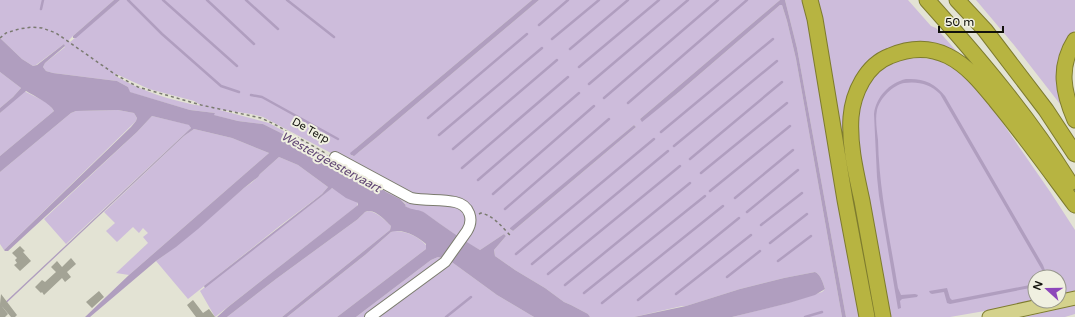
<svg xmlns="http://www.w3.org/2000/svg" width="1075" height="317" font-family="'Varela Round',sans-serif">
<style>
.green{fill:#cdbcdb;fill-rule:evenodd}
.water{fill:#b09ebf}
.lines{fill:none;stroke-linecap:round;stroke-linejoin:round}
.stream{stroke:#b09ebf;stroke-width:2.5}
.building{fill:#a3a395}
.minor-casing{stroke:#7b7c6e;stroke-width:12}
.major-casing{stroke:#7d7b2e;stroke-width:15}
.highway-casing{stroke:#7d7b2e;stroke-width:17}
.path{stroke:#7a7a70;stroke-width:1.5;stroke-dasharray:3 3;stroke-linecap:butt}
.minor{stroke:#fff;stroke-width:10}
.major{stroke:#d4d28d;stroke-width:13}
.highway{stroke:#b7b441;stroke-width:15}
.labels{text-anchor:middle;stroke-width:4;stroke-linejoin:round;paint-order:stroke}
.street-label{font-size:11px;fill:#11110c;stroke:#f0f0e1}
.water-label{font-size:12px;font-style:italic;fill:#614675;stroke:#f0f0e1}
</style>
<rect width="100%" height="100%" fill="#e3e3d4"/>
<!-- green -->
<path class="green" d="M0,0H114L73,36L69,40L70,42L120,0H532L356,148L351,153L352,156L359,152L376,138L539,0H780L640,119L642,121L679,92L780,5H782L787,21L796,59L842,317H732L788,303L822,292L825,289C823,283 821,275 815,272L784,278L740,289L686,306H682L634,317H590L588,314L571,305L564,302L545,288L515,270L495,256L494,250L506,236L504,234L480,250L464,241C470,232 476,223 471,212C461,193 429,201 412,196L263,117L251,114L216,109L269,123L407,199C412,201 417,202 422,203C436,204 462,198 468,215C471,224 466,232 460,238L423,212L412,210L405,206L406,204L400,199L386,192L382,189L377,188L367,184L338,167L335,164H333L330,161L316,154L309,147L263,124L238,121L213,115L215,113L190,110L129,92L128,87L117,81L53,73L46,71L43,67L45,63L65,47L64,44L36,65L33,66L22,59L0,38ZM116,74L149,89L194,101L202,106C172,101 141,91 114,75ZM634,125L636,127L513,231L510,229Z
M785,0H804L859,317H846L797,48Z
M817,0H908L931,26L936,28L967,63L894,49L850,93L877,313L875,314Z
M976,0H1075V30L1070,37L1067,113L1014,45Z
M915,57L937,60L947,65L957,71L971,84L995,112L1051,193L1075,230V294L1059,297V277H1035V301H1043L950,317H890L887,313C880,274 873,235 867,196C863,175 857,152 857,130C857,115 859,98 867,85C877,68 897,60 915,57Z
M0,72L21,88L13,97L0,108Z
M24,91L48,103L54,111L0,156V113Z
M118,110L134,113L137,118L136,121L4,250L0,244V172L71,113L76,111Z
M152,116L190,125L191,128L66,244L44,219L137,132Z
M194,129L232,138L269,153L129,275L116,273L148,243L143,237L148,233L143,228L139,233L133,227L117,242L106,231L115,223L104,212L184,136Z
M279,157L298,165L328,187L322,194L281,225L188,299L156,261C185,241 210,217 237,194C244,187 255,182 260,174Z
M332,188L358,203L357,206L215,317L200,291Z
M369,211C378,213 385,220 391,226L390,230L282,317H227L276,279L358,219L365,212Z
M394,231C406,231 418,236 427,246L426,249L337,317H287L365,255L391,232Z
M438,257L442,258L366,317H356L431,260Z
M449,260L497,295L534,317H538H373Z
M1075,305V314L1065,317H1025Z"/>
<!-- water -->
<path class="water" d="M114,0H120L76,38H73V36Z
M532,0H539L376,138L354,156L351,155L350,153L356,148Z
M780,0H785L797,48L846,317H842L796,59L787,21L782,5H780L679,92L642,122L640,119Z
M0,38L22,59L33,66L37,65L64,44L65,46L45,63L43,67L46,71L53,73L117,81L128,87L130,92L190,110L215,113L214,115L238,121L263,124L309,147L316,154L330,161L333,164H335L338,167L367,184L377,188L382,189L386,192L400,199L406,205L405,206C413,211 420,209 425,213C443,226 461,239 480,250L504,234L506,236L494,250L495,256L515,270L545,288L564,302L571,305L588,314L590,317H534L497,295L449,260L438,257L431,260L356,317H337L426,249V244C418,237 403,228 391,232L365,255L287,317H282L390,230L391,226C386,221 374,207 365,212C363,214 360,217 358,219L276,279L227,317H217L228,307L358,205V203L346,198L332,188L331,189L205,288L204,286L322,194L328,187L298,165L279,157L260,174L258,177L244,188L198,229L176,247L156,261L90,317H85L129,275L269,153L232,138L194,129L184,136L0,309V307L191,128L189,125L152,116L137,132L8,251H5L4,250L131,127L136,121L137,118L134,113L118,110L76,111L71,113L0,172V156L54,111C50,103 34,96 26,91L0,113V108L13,97L21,88L0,72Z
M906,79C923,78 935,83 945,96L1043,265L1046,273L1045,277H1042V270L940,94C930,84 918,81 904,83C893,85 880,98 877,110C875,119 877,131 878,140C879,190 890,239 898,288L901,295L915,294L918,295L917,297L902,299L900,301L901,308L898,309L879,196L877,177L874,114C876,97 889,83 906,79Z
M634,125L636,127L513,231L510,229V228Z
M815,272C821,275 823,283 825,289L815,295L789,303L732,317H634L686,306L740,289L784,278Z
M1035,284V287L950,304L947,303L944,292L932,294L930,293L929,291L947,288L950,298L952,300Z"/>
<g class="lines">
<!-- stream -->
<path class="stream" d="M128,0L162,34L221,86L239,92
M163,0L237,66
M207,0L254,44
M246,0L278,29
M287,0L334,37
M41,9L43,0
M539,25L568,0
M552,39L599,0
M570,49L628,0
M579,67L659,0
M589,84L688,0
M251,95L262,97L338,139
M604,98L718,0
M628,103L747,0
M428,118L527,34
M661,132L773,39
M439,135L542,48
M674,146L777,61
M453,149L557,60
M690,159L782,82
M462,168L568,77
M701,173L787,103
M478,180L579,93
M710,191L790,126
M493,194L594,106
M735,198L793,150
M505,209L609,119
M747,212L798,170
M761,225L802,193
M770,243L807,214
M516,254L654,139
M778,261L811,236
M532,264L668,151
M548,274L680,166
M727,277L760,251
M565,285L690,183
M584,293L705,196
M676,294L751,235
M638,300L739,218
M602,303L723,206
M446,317L471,297
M805,317L822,312"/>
</g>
<!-- building -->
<path class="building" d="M20,246L25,251L23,252L31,261L20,271L14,265L17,263L15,260L17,258L12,253Z
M71,258L76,264L67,272L71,277L65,282L62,278L44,295L42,292L41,293L35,287L42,280L45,282L56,272L51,267L57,261L62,267Z
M99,291L104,297L92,308L86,302Z
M1,294L17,315L15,317H11L0,304Z
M193,300L203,313L209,309L215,317H196L187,305Z
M0,304L8,314L5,317H0Z"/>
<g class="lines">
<!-- minor casing -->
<g class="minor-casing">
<path id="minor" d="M335,157L411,198C426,201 441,199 455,202C470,205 474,220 467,231L445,262L370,317"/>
</g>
<!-- major casing -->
<g class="major-casing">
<path id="major" d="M989,317L1075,298"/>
</g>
<!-- highway casing -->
<g class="highway-casing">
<path id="highway" d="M810,0L815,19L845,200L867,317
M927,0C979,58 1029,117 1070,183
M957,0L985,30L1046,110L1075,154
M1075,40C1058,67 1063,92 1075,120
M883,317C876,278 869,239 862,201C856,173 849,145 851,117C853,93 866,65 890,56C909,48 928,46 948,56C968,66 982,84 996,101C1024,135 1049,170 1075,205"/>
</g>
<!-- path -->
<path class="path" d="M0,38L6,33L19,29L32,27L42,28L56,33L116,75L138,87L201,105L261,118L274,124L327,154
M479,214L481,213C494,216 501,226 510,235"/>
<!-- minor -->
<use href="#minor" class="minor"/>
<!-- major -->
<use href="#major" class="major"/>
<!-- highway -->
<use href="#highway" class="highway"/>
</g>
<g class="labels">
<!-- street labels -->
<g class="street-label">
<text transform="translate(311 130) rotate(29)" y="4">De Terp</text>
</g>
<!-- water labels -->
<g class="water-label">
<text transform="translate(331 162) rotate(29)" y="4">Westergeestervaart</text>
</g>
</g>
<!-- north arrow -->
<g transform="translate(1047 289) rotate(291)"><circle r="19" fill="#f0f0e1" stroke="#97978c"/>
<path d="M0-3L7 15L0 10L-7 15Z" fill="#8d47ba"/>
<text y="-6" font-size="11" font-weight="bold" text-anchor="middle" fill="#11110c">N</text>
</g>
<!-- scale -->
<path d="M939 26v6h64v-6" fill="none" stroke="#11110c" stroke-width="2"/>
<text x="945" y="26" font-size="12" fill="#11110c" stroke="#f0f0e1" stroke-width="3" paint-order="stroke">50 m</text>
</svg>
